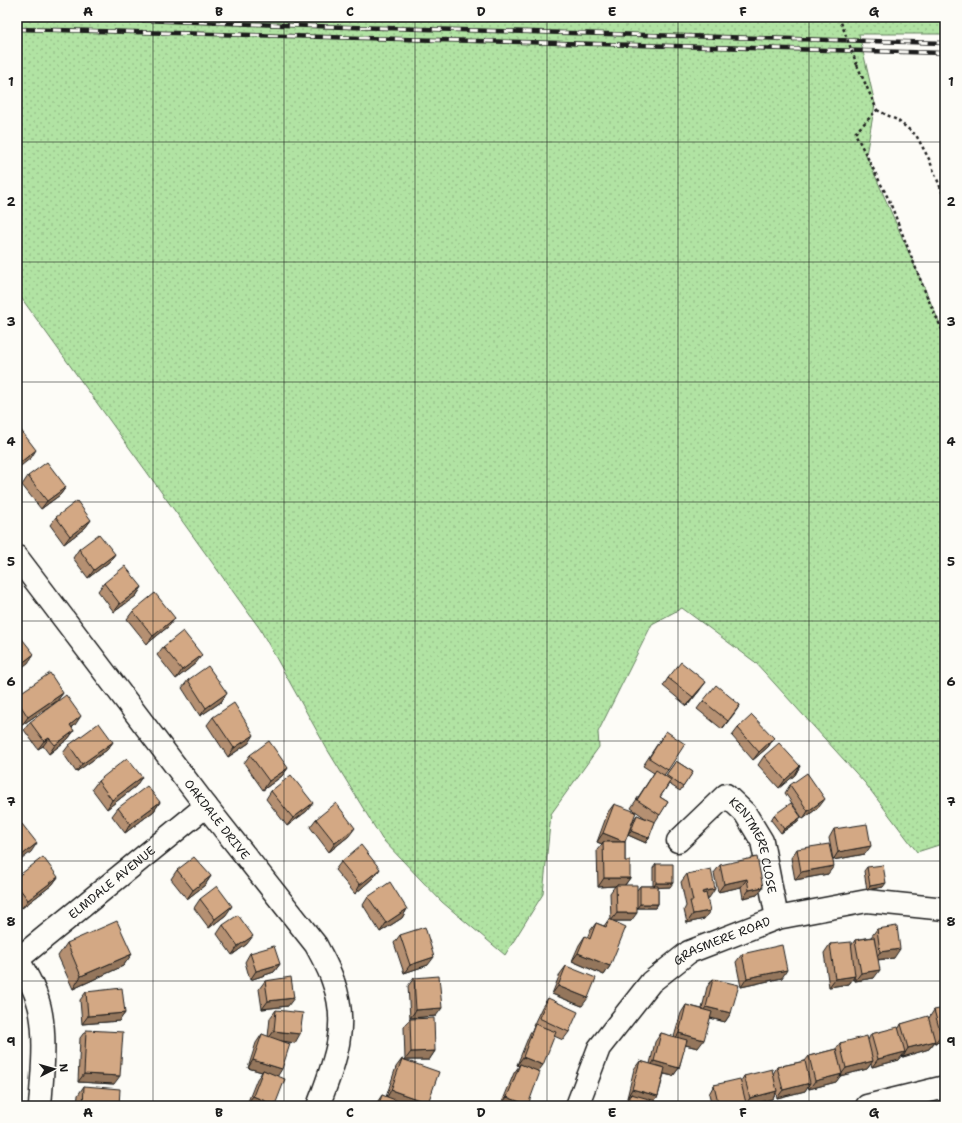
<svg xmlns="http://www.w3.org/2000/svg" width="962" height="1123" font-family="'Shantell Sans',sans-serif">
<style>
.grass{fill:url(#grass-dots);stroke:#668060}
.lines{fill:none;stroke-linecap:round;stroke-linejoin:round}
.minor-casing{stroke:#1c1c1c;stroke-width:25}
.path{stroke:#1c1c1c;stroke-width:2.5;stroke-dasharray:3 3;stroke-linecap:butt}
.minor{stroke:#fdfcf7;stroke-width:22}
.rail-casing{stroke:#1c1c1c;stroke-width:4.5}
.rail{stroke:#fdfcf7;stroke-width:3;stroke-dasharray:9;stroke-linecap:butt}
.path-bridge{stroke:#1c1c1c;stroke-width:2.5;stroke-dasharray:3 3;stroke-linecap:butt}
.wall{fill:#b59072;stroke:#1c1c1c}
.shaded-wall{fill:#94765c;stroke:#1c1c1c}
.building{fill:#d3a884;stroke:#1c1c1c}
.grid{fill:none;stroke:#1c1c1c;stroke-width:1;stroke-opacity:0.55}
.labels{text-anchor:middle;stroke-width:3;stroke-linejoin:round;paint-order:stroke}
.street-label{font-size:12px;fill:#1c1c1c;stroke:#fdfcf7}
.neatline{fill:none;stroke:#1c1c1c;stroke-width:1.5}
.grid-label{font-size:13px;text-anchor:middle;font-weight:bold;fill:#1c1c1c}
</style>
<defs>
<pattern id="grass-dots" width="8" height="8" patternUnits="userSpaceOnUse"><rect width="8" height="8" fill="#b1e3a3"/><path d="M2 2h.1M6 6h.1" fill="none" stroke="#98c28c" stroke-width="1.8" stroke-linecap="round"/></pattern>
</defs>
<rect width="100%" height="100%" fill="#fdfcf7"/>
<filter id="ink" filterUnits="userSpaceOnUse"><feTurbulence type="fractalNoise" baseFrequency=".025" numOctaves="2"/><feDisplacementMap in="SourceGraphic" scale="8" xChannelSelector="R" yChannelSelector="G"/><feConvolveMatrix kernelMatrix="1 2 1 2 8 2 1 2 1" color-interpolation-filters="sRGB"/></filter>
<g filter="url(#ink)">
<!-- grass -->
<path class="grass" d="M17,17H945V34H859L875,104L866,155L945,335V843L917,852L865,783L755,662L682,608L652,624L598,732L599,747L551,814L543,894L505,955L442,902L382,839L327,749L260,629L17,292Z"/>
<g class="lines">
<!-- minor casing -->
<g class="minor-casing">
<g id="minor">
<path id="s1" d="M17,557L206,806L316,945C322,957 329,968 333,981C350,1026 334,1064 318,1106"/>
<path id="s2" d="M678,841L726,795L745,813L762,841L777,918"/>
<path d="M17,958C27,975 38,994 41,1014C46,1042 42,1078 40,1106"/>
<path id="s3" d="M18,959L206,806"/>
<path id="s4" d="M577,1106L599,1048L651,982L689,952L777,918L867,901L945,909"/>
<path d="M867,1106L945,1087"/>
</g>
</g>
<!-- path -->
<path class="path" d="M857,65L877,110L855,133L889,200L928,299L945,336
M877,110L897,120L916,135L929,159L945,199"/>
<!-- minor -->
<use href="#minor" class="minor"/>
<!-- rail casing -->
<g class="rail-casing">
<path id="rail" d="M55,17L312,26L945,43
M17,29L945,53"/>
</g>
<!-- rail -->
<use href="#rail" class="rail"/>
<!-- path-bridge -->
<path class="path-bridge" d="M839,17L857,65"/>
</g>
<!-- wall -->
<path class="wall" d="M28,476L66,487L60,495L41,509L22,485Z
M56,517L91,520L85,528L64,544L50,525Z
M79,549L115,554L109,562L88,578L73,558Z
M104,583L142,587L136,596L114,612L98,591Z
M133,611L175,618L169,626L147,644L127,619Z
M163,647L196,663L176,679L157,655Z
M668,678L700,690L687,706L663,686Z
M188,680L227,693L221,702L200,716L182,688Z
M63,693L57,701L22,725L17,717V695Z
M703,701L740,705L722,729L697,709Z
M213,717L249,743L228,757L207,725Z
M30,722L75,725L72,728L74,731L68,739L49,754L43,746L38,749L24,730Z
M738,728L774,738L768,747L753,760L732,736Z
M666,731L668,770L664,775L666,776L676,761L693,772L680,791L669,784L660,797L668,802L655,822L646,843L628,835L634,819L637,815L648,820L631,808L654,773L643,766Z
M113,742L107,750L76,772L63,753L69,745Z
M250,755L288,768L282,776L263,790L244,763Z
M764,756L800,766L795,775L779,788L758,765Z
M98,781L136,786L107,809L92,789Z
M790,785L819,807L803,819L785,793Z
M271,791L307,811L287,826L266,799Z
M160,802L154,811L125,833L112,816L118,808Z
M614,804L625,842V861L630,878L625,885L637,890L640,886H653V868L656,864L670,887H658V904L655,908H637L631,921H614L610,966L604,975L572,961L579,945L585,936L587,938L590,931L596,923L604,926L609,919L611,920L610,893L615,886L598,887L597,850L602,844L597,842L608,812Z
M774,815L798,821L781,833L771,820Z
M316,819L349,836L329,852L310,827Z
M834,829L865,854L833,860L829,838Z
M797,849L828,874L795,880L791,858Z
M341,862L380,869L374,877L355,894L335,870Z
M720,865L763,887L757,895L743,898L741,887L718,892L714,873Z
M867,867L883,887L867,890L864,871Z
M177,870L211,876L205,885L187,899L171,879Z
M687,874L709,898H707L704,919L687,923L684,910L686,906L681,882Z
M17,877H58L52,885L22,908L17,901Z
M368,897L407,909L402,918L380,932L363,905Z
M200,899L226,915L209,928L194,908Z
M223,925L247,944L232,955L217,934Z
M877,929L894,958L878,960L874,978L855,981L854,977L849,984L829,987L824,953L830,944L851,946L855,940L871,937Z
M400,935L428,965L404,973L394,943Z
M67,943L132,954L123,966L73,989L58,956Z
M250,953L280,964L274,972L250,980L245,962Z
M742,954L782,978L741,987L736,962Z
M566,966L582,1006L552,994L560,974Z
M414,978L436,1016L410,1018L408,986Z
M713,979L731,1013L725,1022L710,1018L698,1048L685,1045L679,1068L673,1076L664,1074L658,1096L655,1100V1106H624L625,1102L628,1098H627L634,1069L640,1061L650,1064L655,1042L661,1033L674,1037L681,1013L686,1005L702,1009L707,987Z
M265,981L288,1006L262,1009L259,989Z
M86,992L125,1013L119,1021L82,1024L80,1000Z
M548,998L569,1032L563,1040L554,1036L501,1105L514,1073L519,1066L517,1065L530,1033L534,1027L533,1026L542,1007Z
M276,1010L295,1043L282,1041L249,1106H247L248,1105L247,1104L257,1079L262,1072L248,1068L256,1043L262,1034L268,1037L270,1018Z
M934,1010L945,1041L935,1043V1042L929,1049L903,1057L902,1056L899,1060L872,1067L871,1064L867,1069L840,1076L836,1082L809,1089L808,1085L805,1091L777,1098L776,1093L772,1099L745,1106H712L709,1094L714,1085L741,1081L744,1076L773,1074L777,1067L805,1061L809,1056L836,1049L840,1043L868,1040L871,1034L899,1028L901,1024L929,1018Z
M410,1019L435,1051L429,1060H405L404,1027Z
M86,1030L114,1084L78,1082L80,1038Z
M402,1059L428,1103L426,1106H407L405,1105V1106H375L376,1104L382,1095L386,1097L396,1067Z
M84,1086L119,1106H77L78,1095Z"/>
<!-- shaded-wall -->
<path class="shaded-wall" d="M36,450L31,458L17,469V465Z
M66,487L60,495L41,509L47,501Z
M91,520L85,528L64,544L70,536Z
M115,554L109,562L88,578L94,570Z
M142,587L136,596L114,612L120,604Z
M175,618L169,626L147,644L153,636Z
M34,654L28,663L17,671V667Z
M202,655L196,663L176,679L182,670Z
M706,682L700,690L687,706L693,697Z
M63,693L57,701L22,725L28,717Z
M227,693L221,702L200,716L206,708Z
M740,705L734,714L722,729Z
M81,716L75,725L64,733L70,725Z
M74,731L68,739L49,754L55,745Z
M254,735L249,743L228,757L234,748Z
M49,738L43,746L38,749L44,741Z
M774,738L768,747L753,760L759,752Z
M113,742L107,750L76,772L82,764Z
M800,766L795,775L779,788L785,780Z
M288,768L282,776L263,790L269,781Z
M142,777L136,786L107,809L112,800Z
M825,799L819,807L803,819L808,811Z
M160,802L154,811L125,833L130,824Z
M313,803L307,811L287,826L293,818Z
M801,817L798,821L781,833L784,829Z
M355,828L349,836L329,852L335,843Z
M631,831L649,838L646,843L628,835Z
M603,833L625,842H603L602,844L597,842Z
M37,843L31,852L17,863V859Z
M871,846L865,854L833,860L838,852Z
M834,866L828,874L795,880L801,872Z
M380,869L374,877L355,894L360,885Z
M211,876L205,885L187,899L193,890Z
M58,877L52,885L22,908L28,900Z
M604,878H630L624,886L616,885L615,886L598,887Z
M747,879L741,887L718,892L724,884Z
M656,883H673L670,887L653,888Z
M886,883L883,887L867,890L870,886Z
M763,887L757,895L743,898L749,890Z
M715,889L709,898L697,900L702,892Z
M640,904H658L655,908H637Z
M232,906L226,915L209,928L215,919Z
M407,909L402,918L380,932L386,923Z
M710,911L704,919L687,923L693,914Z
M617,913H637L631,921H611Z
M253,936L247,944L232,955L238,946Z
M900,949L894,958L874,960L880,952Z
M578,953L610,966L604,975L572,961Z
M132,954L123,966L73,989L81,976Z
M434,957L428,965L404,973L410,965Z
M280,964L274,972L250,980L256,971Z
M787,970L782,978L741,987L747,978Z
M880,970L874,978L855,981L861,973Z
M855,976L849,984L829,987L835,979Z
M558,986L588,998L582,1006L552,994Z
M294,998L288,1006L262,1009L268,1001Z
M706,1007L731,1013L725,1022L700,1015Z
M442,1008L436,1016L410,1018L416,1010Z
M125,1013L119,1021L82,1024L88,1016Z
M274,1031L300,1034L295,1043L268,1039Z
M679,1033L704,1040L698,1048L673,1042Z
M945,1034V1041L935,1043L941,1035Z
M935,1041L929,1049L903,1057L908,1048Z
M435,1051L429,1060H405L411,1052Z
M905,1052L899,1060L872,1067L878,1059Z
M523,1057L543,1065L537,1073L520,1064L519,1066L517,1065Z
M253,1060L282,1069L277,1077L263,1070L262,1072L248,1068Z
M654,1061L679,1068L673,1076L648,1070Z
M873,1061L867,1069L840,1076L846,1068Z
M84,1074L120,1076L114,1084L78,1082Z
M842,1074L836,1082L809,1089L815,1081Z
M810,1083L805,1091L777,1098L783,1090Z
M632,1089L658,1096L652,1104L631,1094L628,1098H627Z
M391,1090L428,1103L426,1106H407L386,1099Z
M777,1091L772,1099L745,1106H736L746,1104L750,1098Z
M253,1096L275,1105L274,1106H252L251,1101L248,1105L247,1104Z
M507,1097L528,1105L527,1106H504L501,1105Z"/>
<!-- building -->
<path class="building" d="M17,425L36,450L17,465Z
M47,462L66,487L47,501L28,476Z
M77,501L91,520L70,536L56,517Z
M99,534L115,554L94,570L79,549Z
M125,566L142,587L120,604L104,583Z
M155,593L175,618L153,636L133,611Z
M183,631L202,655L182,670L163,647Z
M19,635L34,654L17,667V636Z
M681,662L706,682L693,697L668,678Z
M208,666L227,693L206,708L188,680Z
M50,673L63,693L28,717L17,700V695Z
M716,685L740,705L728,721L703,701Z
M66,695L81,716L70,725L74,731L55,745L49,738L44,741L30,722Z
M234,703L254,735L234,748L213,717Z
M752,715L774,738L759,752L738,728Z
M99,723L113,742L82,764L69,745Z
M666,731L685,744L668,770L649,758Z
M269,741L288,768L269,781L250,755Z
M779,743L800,766L785,780L764,756Z
M127,758L142,777L112,800L98,781Z
M676,761L693,772L683,787L666,775Z
M656,770L671,780L660,797L668,802L660,815L637,800Z
M807,773L825,799L808,811L790,785Z
M291,775L313,803L293,818L271,791Z
M147,786L160,802L130,824L118,808Z
M336,803L355,828L335,843L316,819Z
M791,803L801,817L784,829L774,815Z
M614,804L636,812L625,842V861H630V878H604L603,842H625L603,833Z
M637,815L655,822L649,838L631,831Z
M22,824L37,843L17,859V828Z
M867,824L871,846L838,852L834,829Z
M829,844L834,866L801,872L797,849Z
M361,845L380,869L360,885L341,862Z
M43,857L58,877L28,900L17,885V877Z
M194,857L211,876L193,890L177,870Z
M757,857L763,887L749,890L747,879L724,884L720,865Z
M656,864H673V883H656Z
M883,865L886,883L870,886L867,867Z
M711,869L715,889L702,892L703,894L706,893L710,911L693,914L690,901H693L687,874Z
M390,882L407,909L386,923L368,897Z
M616,885H637V913H617Z
M217,886L232,906L215,919L200,899Z
M640,886H658V904H640Z
M238,915L253,936L238,946L223,925Z
M609,919L626,927L610,966L578,953L585,936L590,939L596,923L606,927Z
M117,921L132,954L81,976L67,943Z
M897,926L900,949L880,952L877,929Z
M425,927L434,957L410,965L400,935Z
M874,937L880,970L861,973L855,940Z
M851,942L855,976L835,979L830,944Z
M782,945L787,970L747,978L742,954Z
M274,946L280,964L256,971L250,953Z
M566,966L596,978L588,998L558,986Z
M439,976L442,1008L416,1010L414,978Z
M291,977L294,998L268,1001L265,981Z
M713,979L739,985L731,1013L706,1007Z
M122,988L125,1013L88,1016L86,992Z
M548,998L578,1012L569,1032L539,1018Z
M686,1005L712,1012L704,1040L679,1033Z
M945,1008V1034L941,1035L934,1010Z
M276,1010L303,1013L300,1034L274,1031Z
M928,1016L935,1041L908,1048L901,1024Z
M434,1018L435,1051L411,1052L410,1019Z
M535,1024L556,1032L543,1065L523,1057Z
M898,1027L905,1052L878,1059L871,1034Z
M86,1030L123,1032L120,1076L84,1074Z
M661,1033L687,1040L679,1068L654,1061Z
M262,1034L290,1044L282,1069L253,1060Z
M867,1036L873,1061L846,1068L840,1043Z
M836,1049L842,1074L815,1081L809,1056Z
M402,1059L439,1072L428,1103L391,1090Z
M640,1061L665,1068L658,1096L632,1089Z
M805,1061L810,1083L783,1090L777,1067Z
M520,1064L540,1072L528,1105L507,1097Z
M772,1069L777,1091L750,1098L744,1076Z
M263,1070L285,1079L275,1105L253,1096Z
M740,1079L746,1103L736,1106H719L714,1085Z
M84,1086L120,1089L119,1106H83Z
M631,1094L656,1101L655,1106H628Z
M382,1095L406,1104L405,1106H378Z
M251,1101L264,1106H249Z"/>
</g>
<!-- grid -->
<path class="grid" d="M153,17V1106M284,17V1106M415,17V1106M547,17V1106M678,17V1106M809,17V1106M17,142H945M17,262H945M17,382H945M17,502H945M17,621H945M17,741H945M17,861H945M17,981H945"/>
<g class="labels">
<!-- street labels -->
<g class="street-label">
<text dy="4" stroke="none"><textPath href="#s1" startOffset="330">OAKDALE DRIVE</textPath></text>
<text dy="4" stroke="none"><textPath href="#s2" startOffset="126">KENTMERE CLOSE</textPath></text>
<text dy="4" stroke="none"><textPath href="#s3" startOffset="121">ELMDALE AVENUE</textPath></text>
<text dy="4" stroke="none"><textPath href="#s4" startOffset="229">GRASMERE ROAD</textPath></text>
</g>
</g>
<!-- margin -->
<rect width="962" height="1123" fill="none" stroke="#fdfcf7" stroke-width="44"/>
<!-- north arrow -->
<g transform="translate(54 1069) rotate(84)" stroke="#fdfcf7" stroke-width="3" paint-order="stroke">
<path d="M0-3L7 15L0 10L-7 15Z" fill="#1c1c1c"/>
<text y="-6" font-size="11" font-weight="bold" text-anchor="middle" fill="#1c1c1c">N</text>
</g>
<rect x="22" y="22" width="918" height="1079" class="neatline"/>
<g class="grid-label">
<text x="88" y="16">A</text>
<text x="219" y="16">B</text>
<text x="350" y="16">C</text>
<text x="481" y="16">D</text>
<text x="612" y="16">E</text>
<text x="743" y="16">F</text>
<text x="874" y="16">G</text>
<text x="11" y="86">1</text>
<text x="951" y="86">1</text>
<text x="11" y="206">2</text>
<text x="951" y="206">2</text>
<text x="11" y="326">3</text>
<text x="951" y="326">3</text>
<text x="11" y="446">4</text>
<text x="951" y="446">4</text>
<text x="11" y="566">5</text>
<text x="951" y="566">5</text>
<text x="11" y="686">6</text>
<text x="951" y="686">6</text>
<text x="11" y="806">7</text>
<text x="951" y="806">7</text>
<text x="11" y="926">8</text>
<text x="951" y="926">8</text>
<text x="11" y="1046">9</text>
<text x="951" y="1046">9</text>
<text x="88" y="1117">A</text>
<text x="219" y="1117">B</text>
<text x="350" y="1117">C</text>
<text x="481" y="1117">D</text>
<text x="612" y="1117">E</text>
<text x="743" y="1117">F</text>
<text x="874" y="1117">G</text>
</g>
</svg>
